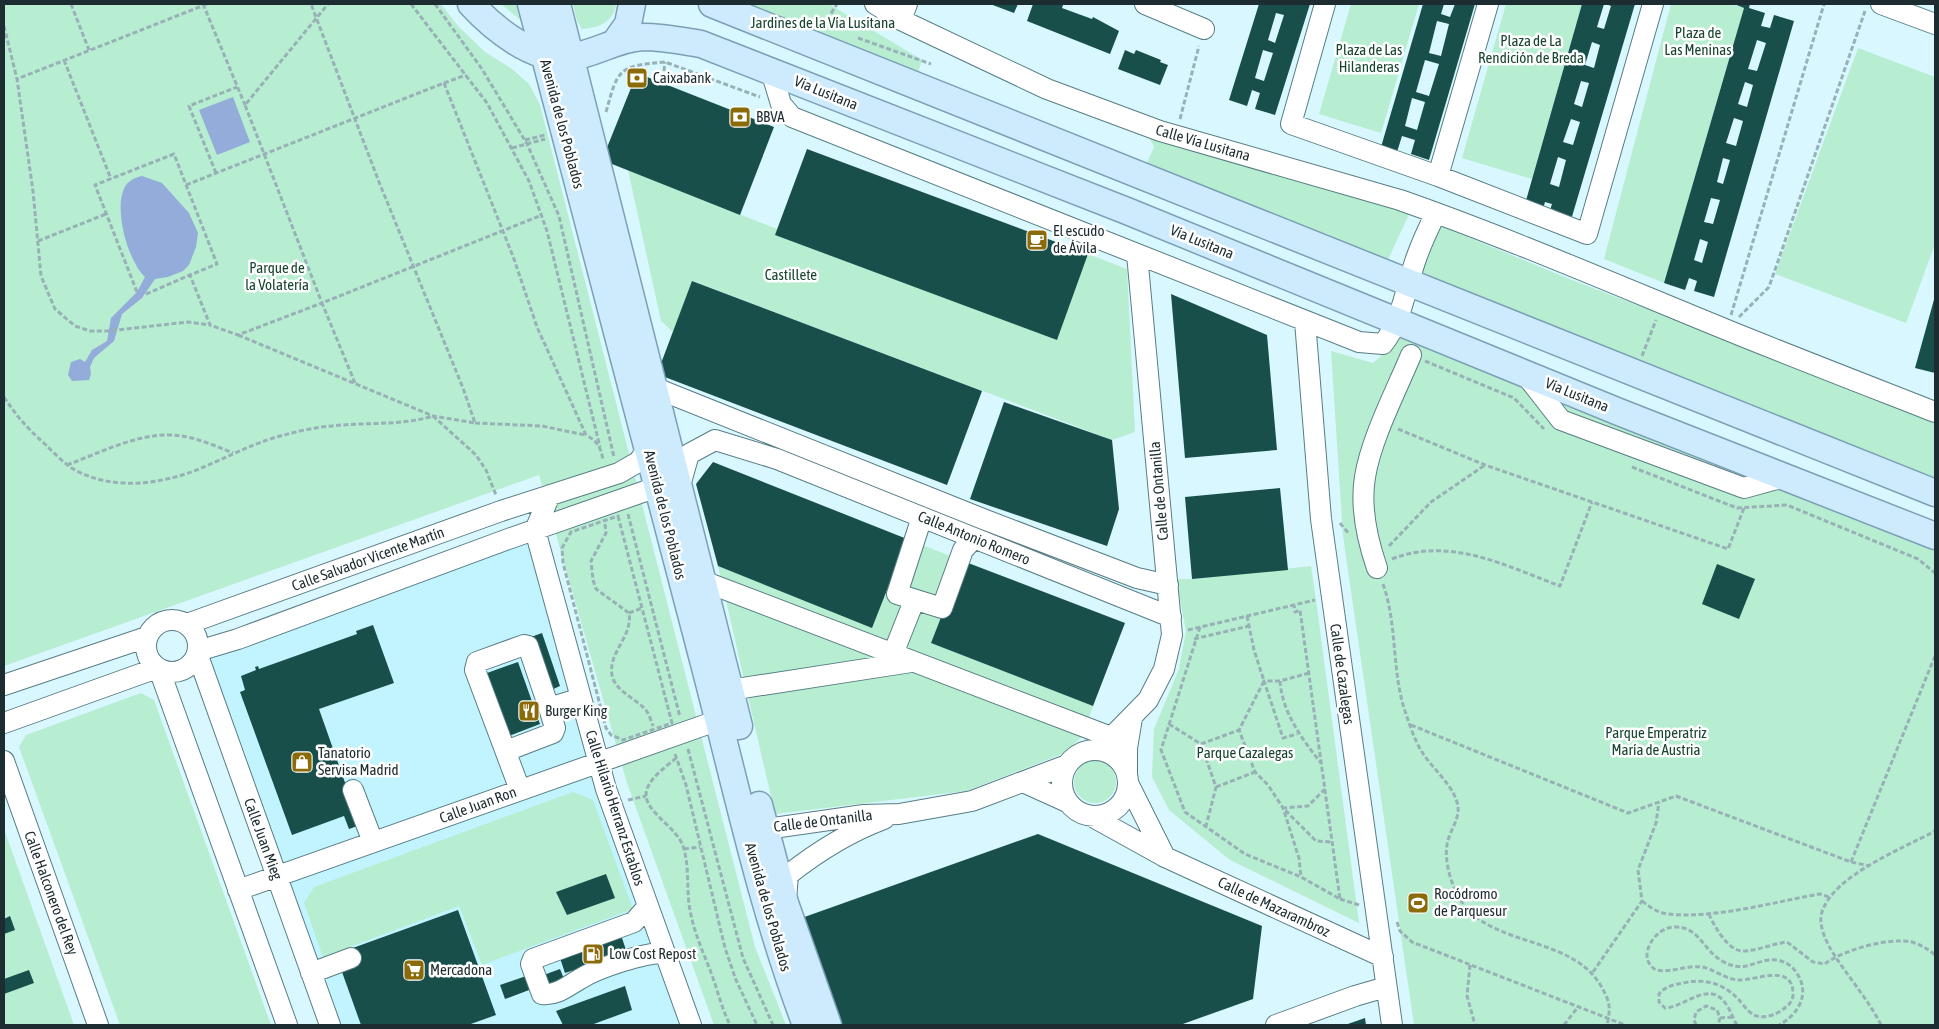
<svg xmlns="http://www.w3.org/2000/svg" width="1939" height="1029" font-family="'Asap Condensed',sans-serif">
<style>
.built{fill:#c2f4ff}
.green{fill:#b7edd1}
.water{fill:#94acd9}
.building{fill:#184f4b;fill-rule:evenodd}
.lines{fill:none;stroke-linecap:round;stroke-linejoin:round}
.minor-casing{stroke:#587d85;stroke-width:22}
.major-casing{stroke:#7ba0b6;stroke-width:29}
.path{stroke:#98b1b7;stroke-width:3;stroke-dasharray:5 2.5;stroke-linecap:butt}
.minor{stroke:#fff;stroke-width:20}
.major{stroke:#ceebfe;stroke-width:26}
.labels{text-anchor:middle;stroke-width:5;stroke-linejoin:round;paint-order:stroke}
.park-label{font-size:15px;fill:#184532;stroke:#fff}
.poi-label{font-size:15px;fill:#1d2c30;stroke:#fff;text-anchor:start}
.street-label{font-size:15px;fill:#1d2c30;stroke:#fff}
</style>
<rect width="100%" height="100%" fill="#d8f7fe"/>
<!-- built -->
<path class="built" d="M535,530L691,1025H330L198,651Z"/>
<!-- green -->
<path class="green" d="M4,4H441L458,26L485,52L512,69L529,84L540,105L755,947L786,1025H714L627,783L539,475L4,666Z
M501,4H520L525,24Z
M573,4H616C614,22 598,28 582,29L577,21Z
M729,4H829L922,60L916,79Z
M1351,4H1419L1381,133L1319,114Z
M1506,4H1582L1532,179L1462,158Z
M1671,4H1730L1744,8L1664,283L1604,259Z
M1858,48L1935,77V244L1906,323L1775,274Z
M1147,133L1410,212L1386,264L1145,167L1154,147Z
M628,170L1057,340L1088,254L1127,269L1135,432L1112,440L693,281L673,332L661,321Z
M1431,222L1572,280L1935,420V484L1413,275Z
M1403,336L1935,551V1025H1414L1343,536L1331,351L1373,363Z
M907,539L963,561L931,643L1093,706L1083,736L1062,754L966,791L775,814L718,566L872,627Z
M1311,566L1316,600L1359,923L1230,860L1169,810L1152,777L1154,729L1179,669L1186,631L1176,579H1192Z
M141,693L154,700L271,1025H120L19,747L26,735Z
M1074 782a21 21 0 1 1 42 0a21 21 0 1 1-42 0Z
M573,792L593,800L633,909L482,965L459,906L323,957L304,903L314,887Z
M4,829L74,1025H4Z"/>
<!-- water -->
<path class="water" d="M233,97L250,142L217,155L199,110Z
M142,176L162,183L189,213L198,233L196,247L189,265L183,271L168,277L155,279L142,298L122,314L114,341L94,358L90,367L91,374L89,380L72,381L68,375L71,362L80,359L85,362L92,350L107,341L111,318L137,292L145,277C128,261 112,207 126,185C130,180 136,177 142,176Z"/>
<!-- building -->
<path class="building" d="M990,4H1018L1014,13Z
M1033,4H1060L1063,5L1062,8L1092,19L1093,17L1119,31L1110,54L1027,21Z
M1259,4H1310L1275,115L1255,109L1260,93L1252,90L1247,106L1229,100ZM1276,13L1284,15L1275,43L1268,40ZM1263,50L1273,53L1264,81L1255,78Z
M1423,4H1444L1441,14L1450,17L1455,4H1475L1429,160L1411,154L1415,140L1402,136L1397,152L1381,147ZM1437,21L1449,24L1441,56L1429,53ZM1425,60L1439,64L1429,96L1416,92ZM1412,98L1425,102L1417,130L1405,126Z
M1582,4H1604L1597,27L1604,29L1611,6L1606,4H1635L1571,220L1549,213L1552,204L1545,202L1543,209L1525,204ZM1592,42L1600,45L1594,68L1585,65ZM1581,81L1589,83L1582,107L1574,104ZM1571,119L1580,122L1573,145L1563,142ZM1558,157L1566,160L1559,187L1550,184Z
M1734,4H1750L1749,8L1765,13L1761,26L1770,28L1774,15L1794,21L1714,297L1694,291L1697,281L1689,278L1685,290L1664,283L1744,8ZM1757,40L1766,43L1757,71L1748,69ZM1745,82L1753,85L1747,107L1738,104ZM1734,118L1743,121L1736,146L1726,143ZM1723,158L1730,160L1723,184L1717,182ZM1711,198L1720,200L1713,224L1704,222ZM1700,239L1708,242L1702,263L1694,260Z
M1125,50L1134,54L1136,50L1161,60L1160,62L1168,65L1160,85L1118,69Z
M637,73L774,127L740,215L602,160Z
M807,149L1088,254L1057,340L775,235Z
M692,281L982,391L947,485L657,374Z
M1171,294L1267,335L1277,450L1185,458Z
M1935,296V373L1915,368Z
M1004,402L1112,440L1119,509L1107,546L970,499Z
M713,462L907,539L872,628L718,566L696,484Z
M1280,488L1288,570L1192,579L1185,497Z
M963,561L1125,623L1093,706L931,643Z
M1717,564L1755,579L1739,619L1702,604Z
M373,625L394,683L319,709L360,825L349,829L344,816L292,835L240,692L245,690L241,676L256,670L255,667L258,666L259,669L357,634L356,631Z
M542,633L560,686L549,691L531,637Z
M518,662L540,724L509,736L487,673Z
M1038,834L1262,926L1253,999L1180,1025H839L796,920Z
M606,874L615,898L567,915L556,892Z
M458,910L496,1015L468,1025H361L342,972L356,967L350,949Z
M10,916L15,930L4,934V919Z
M621,935L627,953L565,973L559,955Z
M560,969L566,984L546,991L541,976Z
M29,970L34,983L4,994V979Z
M532,974L537,987L505,999L500,985Z
M625,986L632,1010L591,1025H563L556,1011Z
M1365,1018L1366,1025H1345Z"/>
<g class="lines">
<!-- minor casing -->
<g class="minor-casing">
<path id="minor" d="M875,4L901,20L1047,89L1160,131L1400,200C1511,239 1619,286 1727,330C1796,358 1866,385 1935,412
M1145,4L1204,29
M1325,4L1291,124L1438,176L1587,234L1653,4
M1881,4L1935,24
M901,20L907,4
M771,71L781,104L792,117L1359,342L1383,344C1403,319 1406,285 1417,256C1422,242 1429,227 1436,213
M1438,176L1488,4
M1305,321L1321,519L1392,1025
M1525,374L1561,420L1744,488L1784,477
M653,387L983,519L1137,578L1168,585
M679,489L689,454L715,440L777,459L1171,617
M550,495L535,530L606,789L691,1025
M922,517L897,594L942,608L963,550L974,538
M1377,568C1367,539 1360,507 1365,477C1371,439 1396,391 1411,355
M703,581L1111,737
M146 646a26 26 0 1 1 52 0a26 26 0 1 1-52 0Z
M187,624L501,511L619,473L638,462L648,449
M198,651L238,639L511,538L657,487L664,476
M197,653L330,1025
M893,654L914,601
M159,669L287,1025
M4,685L147,637
M730,690L911,662
M4,723L157,668
M1062 783a33 33 0 1 1 66 0a33 33 0 1 1-66 0Z
M1099,750L1148,700L1164,669L1172,635L1137,254
M506,751L553,733L555,728L549,708
M4,761L98,1025
M1127,774V748L1132,718
M1025,783L1067,802
M1129,785L1165,857
M353,790L373,842
M520,790L475,670L477,662L524,645L528,646L549,708L581,698
M1091,816L1165,857L1383,957
M753,831L864,815L899,814L972,801L1067,765
M238,890L719,720
M786,899L788,875C817,852 849,832 884,819
M648,906L634,922L533,959L531,964L542,994C557,996 569,985 580,979C597,968 646,952 665,953
M311,973L351,958
M1276,1025L1355,996L1386,987"/>
</g>
<!-- major casing -->
<g class="major-casing">
<path id="major" d="M471,4C493,28 534,62 570,57C596,54 617,38 644,37C663,37 682,41 701,44L1127,211L1619,412L1935,536
M531,4C587,220 644,436 701,652C734,777 760,904 806,1025
M557,4L739,726
M712,4L1935,493
M616,41L628,24L632,4
M759,805L785,903L828,1025"/>
</g>
<!-- path -->
<path class="path" d="M71,4L89,50
M203,4L245,105
M207,4L17,79L33,191L41,276L55,309L75,326L90,331H108L188,322L210,325
M411,4L487,103L529,181L547,231L600,447
M435,4L482,69L527,144L559,216L614,457
M4,26L17,79
M823,26L837,4
M858,38L931,64
M64,60L111,179
M664,71L665,62
M444,83L466,75
M606,112C618,69 618,66 665,62L760,97
M1180,119L1199,46
M525,140L545,135
M512,148L545,139
M216,173L189,106L237,87
M186,185L444,83L514,259L537,327L586,435C597,441 601,447 603,460
M38,241L106,214
M137,292L95,185L174,154L217,264L190,275L210,325L238,335L322,303L245,105L328,4
M146,294L190,275
M1731,315L1824,4
M1739,317L1769,287L1865,11
M238,335L433,416L475,423L463,388L379,182L311,4
M1642,356L1656,320
M1425,361L1514,398L1544,429
M355,383L322,303L542,215
M4,397C17,417 28,429 46,445C56,455 67,467 81,473C120,491 168,483 206,466C232,455 256,442 284,435C299,431 316,427 332,426C365,422 401,426 433,416L476,455L486,470L496,495
M475,423L542,426L585,435
M1398,429L1485,465L1728,549L1744,508
M67,465C99,453 136,434 170,435C191,435 213,445 233,453
M1632,467L1737,508L1787,505L1918,559L1935,573
M628,514L680,717
M618,516L672,723L623,740L611,735L606,728L563,563L562,548L571,532Z
M1340,523L1349,534
M605,524L606,533L591,561L593,580L596,589L629,613C633,637 608,652 612,675C615,691 635,698 645,709C649,713 651,721 653,726
M1389,546L1431,502L1485,465
M1392,559C1450,536 1506,566 1560,586L1592,502
M1383,584C1398,626 1391,672 1406,714C1410,726 1415,741 1422,752C1432,768 1451,783 1457,802C1462,818 1449,830 1447,845C1444,861 1452,889 1462,902C1492,947 1572,936 1601,986C1610,1002 1611,1007 1607,1025
M629,613L642,608
M1247,616L1254,650L1264,681L1239,730L1255,772L1268,785L1283,808L1299,858L1301,877
M1200,627L1161,750L1185,812L1245,854L1301,877L1340,899L1300,610L1295,612L1294,605
M1188,630L1315,600
M1194,639L1249,626
M1309,673L1280,681C1282,712 1302,739 1321,763
M1280,681H1264L1283,738L1297,734
M1169,724L1201,744L1216,787L1206,826
M1411,725L1628,813L1676,796L1851,862L1870,866
M1201,744L1239,730
M688,749L743,958L773,1025
M675,754L686,785L725,948L736,980L757,1025
M676,758C666,767 646,780 646,795C646,812 677,828 683,846C690,867 686,890 690,910C694,933 704,954 712,975C718,992 722,1009 730,1025
M1216,787L1255,772
M1325,789L1308,806L1283,808L1316,841L1332,842
M628,800L646,796
M684,849L700,847
M1851,862L1935,656
M1340,899L1359,905
M1642,901C1650,907 1658,913 1668,914C1716,919 1773,902 1820,894L1829,897
M1709,914C1714,926 1729,953 1745,951C1759,950 1772,944 1787,942L1813,962L1825,964C1842,950 1890,937 1912,942C1921,945 1928,949 1935,955
M1397,922L1400,931L1412,942L1625,1025
M1470,965L1467,996L1475,1025
M1593,972L1642,901L1638,870L1656,823L1659,802
M1720,1018L1733,1017
M1564,1025L1578,1007
M1696,1025L1694,1020L1696,1012L1706,1006L1717,1010L1720,1018L1718,1025
M1737,1025C1733,1019 1731,1011 1726,1004C1709,979 1686,1007 1665,1008L1659,1002V994C1666,986 1673,985 1683,983C1704,978 1723,983 1738,999C1743,1004 1748,1012 1754,1015C1764,1020 1778,1014 1786,1007C1791,1003 1794,998 1793,991C1790,963 1755,981 1738,980C1725,979 1714,969 1702,967C1686,965 1672,973 1656,970C1635,958 1655,927 1674,927C1699,926 1703,950 1722,961C1746,975 1755,958 1777,960C1785,961 1792,966 1796,972C1811,993 1799,1014 1779,1025
M1881,1025C1867,997 1846,975 1830,948C1825,939 1818,923 1822,912C1834,875 1902,849 1935,831"/>
<!-- minor -->
<use href="#minor" class="minor"/>
<!-- major -->
<use href="#major" class="major"/>
</g>
<!-- icons -->
<defs>
<g id="bank-square" transform="scale(1.125)"><rect x="-9" y="-9" width="18" height="18" rx="4" fill="#8a6a09" stroke="#fff"/><path d="M-6-4H6V4H-6ZM0-2.3a2.3 2.3 0 1 0 0 4.6a2.3 2.3 0 1 0 0-4.6Z" fill="#fff"/></g>
<g id="cafe-square" transform="scale(1.125)"><rect x="-9" y="-9" width="18" height="18" rx="4" fill="#8a6a09" stroke="#fff"/><path d="M-5.5-4.5H6V0H3Q3 3.5 0 3.5H-2.5Q-5.5 3.5-5.5 0ZM3-3.2v2h1.7v-2ZM-6 4.5H4V6H-6Z" fill="#fff"/></g>
<g id="restaurant-square" transform="scale(1.125)"><rect x="-9" y="-9" width="18" height="18" rx="4" fill="#8a6a09" stroke="#fff"/><path d="M-5-6h1v4h1v-4h1v4h1v-4h1v5L-1.5 .5V6h-2V.5L-5-1ZM5-6V6H3V1.5H1.5Q1.5-4 5-6Z" fill="#fff"/></g>
<g id="shop-square" transform="scale(1.125)"><rect x="-9" y="-9" width="18" height="18" rx="4" fill="#8a6a09" stroke="#fff"/><path d="M-5-2.5h2.3a2.7 3.5 0 0 1 5.4 0H5L5.5 6h-11ZM-1.5-2.5h3a1.5 2.3 0 0 0-3 0Z" fill="#fff"/></g>
<g id="stadium-square" transform="scale(1.125)"><rect x="-9" y="-9" width="18" height="18" rx="4" fill="#8a6a09" stroke="#fff"/><path d="M0-5a6.5 5 0 1 0 0 10a6.5 5 0 1 0 0-10ZM-3.5-1.8h7v3.6h-7Z" fill="#fff"/></g>
<g id="fuel-square" transform="scale(1.125)"><rect x="-9" y="-9" width="18" height="18" rx="4" fill="#8a6a09" stroke="#fff"/><path d="M-5.5-6h7V0h2V4h1.3V-2.5L3-4.5l.8-.8L6-3V5H2.5V1h-1V6h-7ZM-4.2-4.7v3.2H.2V-4.7Z" fill="#fff"/></g>
<g id="supermarket-square" transform="scale(1.125)"><rect x="-9" y="-9" width="18" height="18" rx="4" fill="#8a6a09" stroke="#fff"/><path d="M-6-5.5h2.5l.6 2H6L4.5 2H-2.5L-4.4-4H-6ZM-1.5 3.2a1.3 1.3 0 1 0 .1 0ZM3 3.2a1.3 1.3 0 1 0 .1 0Z" fill="#fff"/></g>
</defs>
<g fill-rule="evenodd">
<use href="#bank-square" x="637" y="78"/>
<use href="#bank-square" x="740" y="117"/>
<use href="#cafe-square" x="1037" y="240"/>
<use href="#restaurant-square" x="529" y="711"/>
<use href="#shop-square" x="302" y="762"/>
<use href="#stadium-square" x="1418" y="903"/>
<use href="#fuel-square" x="593" y="954"/>
<use href="#supermarket-square" x="414" y="970"/>
</g>
<g class="labels">
<!-- park labels -->
<g class="park-label">
<text x="823" y="28">Jardines de la Vía Lusitana</text>
<text x="1698" y="38">Plaza de<tspan x="1698" dy="17">Las Meninas</tspan></text>
<text x="1531" y="46">Plaza de La<tspan x="1531" dy="17">Rendición de Breda</tspan></text>
<text x="1369" y="55">Plaza de Las<tspan x="1369" dy="17">Hilanderas</tspan></text>
<text x="277" y="273">Parque de<tspan x="277" dy="17">la Volatería</tspan></text>
<text x="791" y="280">Castillete</text>
<text x="1656" y="738">Parque Emperatriz<tspan x="1656" dy="17">María de Austria</tspan></text>
<text x="1245" y="758">Parque Cazalegas</text>
</g>
<!-- poi labels -->
<g class="poi-label">
<text x="653" y="83">Caixabank</text>
<text x="756" y="122">BBVA</text>
<text x="1053" y="236">El escudo<tspan x="1053" dy="17">de Ávila</tspan></text>
<text x="545" y="716">Burger King</text>
<text x="318" y="758">Tanatorio<tspan x="318" dy="17">Servisa Madrid</tspan></text>
<text x="1434" y="899">Rocódromo<tspan x="1434" dy="17">de Parquesur</tspan></text>
<text x="609" y="959">Low Cost Repost</text>
<text x="430" y="975">Mercadona</text>
</g>
<!-- street labels -->
<g class="street-label">
<text transform="translate(826 93) rotate(22)" y="5">Vía Lusitana</text>
<text transform="translate(562 124) rotate(75)" y="5">Avenida de los Poblados</text>
<text transform="translate(1203 143) rotate(16)" y="5">Calle Vía Lusitana</text>
<text transform="translate(1202 242) rotate(22)" y="5">Vía Lusitana</text>
<text transform="translate(1577 395) rotate(22)" y="5">Vía Lusitana</text>
<text transform="translate(1159 491) rotate(-95)" y="5">Calle de Ontanilla</text>
<text transform="translate(665 515) rotate(76)" y="5">Avenida de los Poblados</text>
<text transform="translate(974 538) rotate(22)" y="5">Calle Antonio Romero</text>
<text transform="translate(368 559) rotate(-20)" y="5">Calle Salvador Vicente Martín</text>
<text transform="translate(1342 674) rotate(82)" y="5">Calle de Cazalegas</text>
<text transform="translate(478 805) rotate(-20)" y="5">Calle Juan Ron</text>
<text transform="translate(615 808) rotate(72)" y="5">Calle Hilario Herranz Establos</text>
<text transform="translate(823 821) rotate(-7)" y="5">Calle de Ontanilla</text>
<text transform="translate(263 839) rotate(70)" y="5">Calle Juan Mieg</text>
<text transform="translate(51 893) rotate(70)" y="5">Calle Halconero del Rey</text>
<text transform="translate(768 907) rotate(74)" y="5">Avenida de los Poblados</text>
<text transform="translate(1274 907) rotate(25)" y="5">Calle de Mazarambroz</text>
</g>
</g>
<!-- border -->
<rect width="1939" height="1029" fill="none" stroke="#1d2c30" stroke-width="10"/>
</svg>
